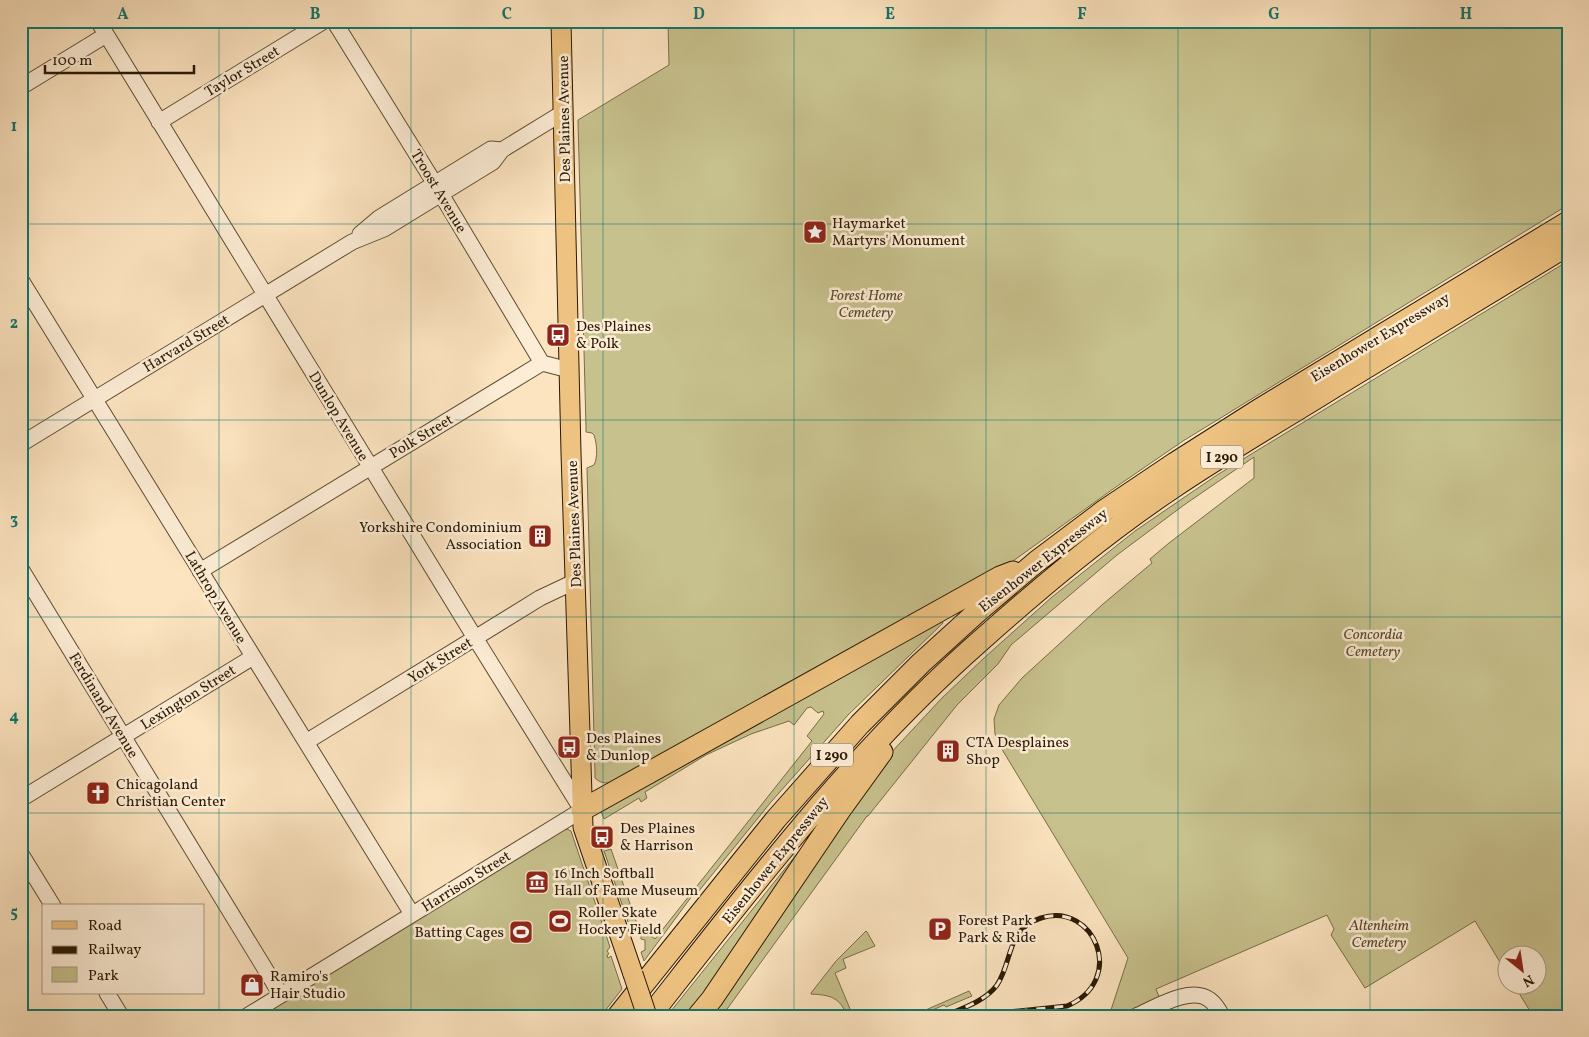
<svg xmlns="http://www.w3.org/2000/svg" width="1589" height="1037" font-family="Vollkorn,serif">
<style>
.green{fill:#c7c18d;stroke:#786d48}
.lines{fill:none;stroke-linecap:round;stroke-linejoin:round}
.minor-casing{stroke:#5e4c32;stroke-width:17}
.major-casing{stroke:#2a1903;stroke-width:21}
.highway-casing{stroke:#2a1903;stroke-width:23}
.minor{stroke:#fdedd6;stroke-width:15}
.major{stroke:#eec280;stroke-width:19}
.highway{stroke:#eec280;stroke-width:21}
.rail-casing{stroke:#2a1903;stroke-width:5}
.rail{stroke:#fdedd6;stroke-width:3;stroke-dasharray:9;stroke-linecap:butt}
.major-bridge-casing{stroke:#2a1903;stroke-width:21;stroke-linecap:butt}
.major-bridge{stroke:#eec280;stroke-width:19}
.grid{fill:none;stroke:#0f766e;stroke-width:1;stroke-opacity:0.55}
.labels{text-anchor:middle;stroke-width:5;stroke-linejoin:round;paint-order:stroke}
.shield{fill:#fdedd6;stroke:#695942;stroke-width:1}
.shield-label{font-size:14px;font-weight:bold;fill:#2a1903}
.street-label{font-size:15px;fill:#2a1903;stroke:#fdedd6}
.poi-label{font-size:15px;fill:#2a1903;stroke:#fdedd6;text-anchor:start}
.park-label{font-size:15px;font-style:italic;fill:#594b2c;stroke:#fdedd6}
.neatline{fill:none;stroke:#0f766e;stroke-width:2}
.grid-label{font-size:16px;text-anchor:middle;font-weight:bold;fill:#0f766e}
</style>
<rect width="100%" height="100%" fill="#fce4c0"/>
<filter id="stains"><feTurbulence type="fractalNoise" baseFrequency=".004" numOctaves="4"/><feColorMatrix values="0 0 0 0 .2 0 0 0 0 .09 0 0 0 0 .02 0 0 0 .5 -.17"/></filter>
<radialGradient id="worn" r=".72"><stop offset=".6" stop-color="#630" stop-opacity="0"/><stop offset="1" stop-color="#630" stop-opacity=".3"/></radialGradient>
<!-- green -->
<path class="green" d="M668,21H1568V205L1183,441L1113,489L1002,569L618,781C609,783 602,785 595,778V773L587,468L594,465C598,457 597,444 594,435L592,433L586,432V427L578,120L669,65Z
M1568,261V1016H1533L1514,985L1536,984V954H1506V972L1475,921L1365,988L1331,935L1334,929L1327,915L1156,989L1160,999L1121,1016H1111L1110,1013L1128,958L1003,751L995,734L994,719L999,705L1022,678L1103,604L1152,563L1150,559L1169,543L1254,478V457L1184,505L1117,555L1011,645L998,664L957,705L868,816H867L722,1016H708L887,757L942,698L983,659L1052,597L1135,531L1217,475Z
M940,617L943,623L848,715L771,802L694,897L692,896L644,961L641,952L645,950V940L641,939V934H649L655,939L812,741L807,736L824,714L823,711L818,713L811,707L807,708L794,725L789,721L751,734L706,755L645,792L647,798L641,802L639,798L604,819L600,809Z
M567,829L571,831L574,840L610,947L607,951L609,954L607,955L608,958L611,956L622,989L601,1016H260L563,830Z
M808,840L695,1009L686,1016H667Z
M611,849L637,924L633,925L628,922L604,851Z
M866,931L867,932L875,946L843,959L846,968L835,973L853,1016H847C840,997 830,995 811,994V993L836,961Z
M969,991L972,996L946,1007L944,1005L919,1016H912Z"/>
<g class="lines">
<!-- minor casing -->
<g class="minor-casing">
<path id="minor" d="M98,21L469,628L582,810L247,1016
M334,21L435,184L542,363
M21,87L106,35
M159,122L324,21
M360,234L379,218L491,149L502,150
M21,280L412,914
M21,444L352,242L384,229L493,162L502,150L564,112
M21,569L281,995
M200,571L542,363L569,370
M306,742L540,598L576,581
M21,799L253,657
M21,854L53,906
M107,993L121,1016
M1136,1016C1155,1008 1191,985 1210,1000C1215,1004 1219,1010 1222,1016"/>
</g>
<!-- major casing -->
<g class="major-casing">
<path id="major" d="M561,21L571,453L583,827L633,974"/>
</g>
<!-- highway casing -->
<g class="highway-casing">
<path id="highway" d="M582,810L1000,577L1013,572
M618,1016L776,819L860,724L921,663L976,613L1036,562L1105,510L1175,463L1260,409L1568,222
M650,1016C753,885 854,752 979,642C1041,587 1105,533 1174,487C1226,452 1281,420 1334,387C1412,340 1490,292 1568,245
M698,1016L712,999L840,810L882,752"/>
</g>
<!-- minor -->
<use href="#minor" class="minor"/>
<!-- major -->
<use href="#major" class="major"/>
<!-- highway -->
<use href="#highway" class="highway"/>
<!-- rail casing -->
<g class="rail-casing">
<path id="rail" d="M949,1014C966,1007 986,1000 997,985C1013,961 1006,929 1041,918C1094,901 1128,980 1067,1006L998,1013L987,1016"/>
</g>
<!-- rail -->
<use href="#rail" class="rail"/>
<!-- major-bridge casing -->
<g class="major-bridge-casing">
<path id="major-bridge" d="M633,974L647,1016"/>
</g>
<!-- major-bridge -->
<use href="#major-bridge" class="major-bridge"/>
</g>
<!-- grid -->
<path class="grid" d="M219,21V1016M411,21V1016M603,21V1016M794,21V1016M986,21V1016M1178,21V1016M1370,21V1016M21,224H1568M21,420H1568M21,617H1568M21,813H1568"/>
<!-- icons -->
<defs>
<g id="sight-square" transform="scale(1.25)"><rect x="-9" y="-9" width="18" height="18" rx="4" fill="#8f2418" stroke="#fdedd6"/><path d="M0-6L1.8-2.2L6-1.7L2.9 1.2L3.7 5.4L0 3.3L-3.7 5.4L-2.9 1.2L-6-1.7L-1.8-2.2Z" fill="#fff"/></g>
<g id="bus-square" transform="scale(1.25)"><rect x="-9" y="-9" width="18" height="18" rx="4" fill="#8f2418" stroke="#fdedd6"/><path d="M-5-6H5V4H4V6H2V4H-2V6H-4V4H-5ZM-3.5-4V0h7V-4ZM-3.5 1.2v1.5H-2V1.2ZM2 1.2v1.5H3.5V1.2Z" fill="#fff"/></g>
<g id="building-square" transform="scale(1.25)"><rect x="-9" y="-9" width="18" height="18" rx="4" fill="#8f2418" stroke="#fdedd6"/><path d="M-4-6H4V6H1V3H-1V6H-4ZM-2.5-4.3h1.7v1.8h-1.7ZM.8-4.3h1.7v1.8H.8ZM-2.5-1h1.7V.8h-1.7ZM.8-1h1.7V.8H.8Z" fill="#fff"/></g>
<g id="church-square" transform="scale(1.25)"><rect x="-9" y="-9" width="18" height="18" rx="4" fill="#8f2418" stroke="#fdedd6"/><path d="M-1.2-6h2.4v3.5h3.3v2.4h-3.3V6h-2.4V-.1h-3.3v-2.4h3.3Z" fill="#fff"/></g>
<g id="museum-square" transform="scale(1.25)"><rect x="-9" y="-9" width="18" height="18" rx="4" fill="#8f2418" stroke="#fdedd6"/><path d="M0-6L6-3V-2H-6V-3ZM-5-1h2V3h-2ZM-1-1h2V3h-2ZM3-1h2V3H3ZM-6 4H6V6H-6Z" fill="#fff"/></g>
<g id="stadium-square" transform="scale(1.25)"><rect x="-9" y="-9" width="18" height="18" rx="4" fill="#8f2418" stroke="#fdedd6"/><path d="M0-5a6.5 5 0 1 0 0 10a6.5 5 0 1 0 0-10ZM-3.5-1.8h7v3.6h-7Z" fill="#fff"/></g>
<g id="parking-square" transform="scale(1.25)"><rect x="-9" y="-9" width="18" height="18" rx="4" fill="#8f2418" stroke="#fdedd6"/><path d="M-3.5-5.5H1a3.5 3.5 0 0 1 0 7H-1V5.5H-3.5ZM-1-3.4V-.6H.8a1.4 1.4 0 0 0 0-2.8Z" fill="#fff"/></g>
<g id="shop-square" transform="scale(1.25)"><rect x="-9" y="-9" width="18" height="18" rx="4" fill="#8f2418" stroke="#fdedd6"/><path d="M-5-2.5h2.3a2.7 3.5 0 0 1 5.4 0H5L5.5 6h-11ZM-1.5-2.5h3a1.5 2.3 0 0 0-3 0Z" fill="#fff"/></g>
</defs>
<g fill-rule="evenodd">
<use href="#sight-square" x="815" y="232"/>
<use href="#bus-square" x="558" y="335"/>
<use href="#building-square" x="540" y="536"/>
<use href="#bus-square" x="569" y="747"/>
<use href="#building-square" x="948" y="751"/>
<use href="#church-square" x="98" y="793"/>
<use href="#bus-square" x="602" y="837"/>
<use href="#museum-square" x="537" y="882"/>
<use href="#stadium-square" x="560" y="921"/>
<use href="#parking-square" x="940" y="929"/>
<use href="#stadium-square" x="521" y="932"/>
<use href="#shop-square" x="252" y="985"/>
</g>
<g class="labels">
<!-- shield labels -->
<g class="shield">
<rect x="1201" y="445.5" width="42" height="23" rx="4"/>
<rect x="811" y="743.5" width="42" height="23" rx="4"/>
</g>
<g class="shield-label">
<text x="1222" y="462">I 290</text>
<text x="832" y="760">I 290</text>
</g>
<!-- street labels -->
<g class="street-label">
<text transform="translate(242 71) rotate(-31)" y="5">Taylor Street</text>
<text transform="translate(564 119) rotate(-91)" y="5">Des Plaines Avenue</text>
<text transform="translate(439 191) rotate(59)" y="5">Troost Avenue</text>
<text transform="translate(1380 337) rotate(-31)" y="5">Eisenhower Expressway</text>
<text transform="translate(186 343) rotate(-31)" y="5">Harvard Street</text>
<text transform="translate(339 416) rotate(59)" y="5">Dunlop Avenue</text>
<text transform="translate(421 436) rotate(-31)" y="5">Polk Street</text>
<text transform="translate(574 524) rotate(-92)" y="5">Des Plaines Avenue</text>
<text transform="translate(1043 560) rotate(-38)" y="5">Eisenhower Expressway</text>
<text transform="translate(216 597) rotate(59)" y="5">Lathrop Avenue</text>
<text transform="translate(440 660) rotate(-32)" y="5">York Street</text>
<text transform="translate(188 697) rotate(-32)" y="5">Lexington Street</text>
<text transform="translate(104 705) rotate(59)" y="5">Ferdinand Avenue</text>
<text transform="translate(775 860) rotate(-51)" y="5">Eisenhower Expressway</text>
<text transform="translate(466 881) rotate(-32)" y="5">Harrison Street</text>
</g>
<!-- poi labels -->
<g class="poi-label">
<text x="832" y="228">Haymarket<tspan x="832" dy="17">Martyrs' Monument</tspan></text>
<text x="576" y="331">Des Plaines<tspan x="576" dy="17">&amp; Polk</tspan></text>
<text x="522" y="532" text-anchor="end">Yorkshire Condominium<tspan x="522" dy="17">Association</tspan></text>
<text x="586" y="743">Des Plaines<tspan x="586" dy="17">&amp; Dunlop</tspan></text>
<text x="966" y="747">CTA Desplaines<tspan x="966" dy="17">Shop</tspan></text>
<text x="116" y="789">Chicagoland<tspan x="116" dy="17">Christian Center</tspan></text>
<text x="620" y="833">Des Plaines<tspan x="620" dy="17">&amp; Harrison</tspan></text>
<text x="554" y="878">16 Inch Softball<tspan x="554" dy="17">Hall of Fame Museum</tspan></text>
<text x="578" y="917">Roller Skate<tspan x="578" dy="17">Hockey Field</tspan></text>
<text x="958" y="925">Forest Park<tspan x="958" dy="17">Park &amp; Ride</tspan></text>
<text x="504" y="937" text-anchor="end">Batting Cages</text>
<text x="270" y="981">Ramiro's<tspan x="270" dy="17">Hair Studio</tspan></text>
</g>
<!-- park labels -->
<g class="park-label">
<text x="866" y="300">Forest Home<tspan x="866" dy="17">Cemetery</tspan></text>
<text x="1373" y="639">Concordia<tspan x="1373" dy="17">Cemetery</tspan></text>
<text x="1379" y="930">Altenheim<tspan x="1379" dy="17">Cemetery</tspan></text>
</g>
</g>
<!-- margin -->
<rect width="1589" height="1037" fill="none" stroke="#fce4c0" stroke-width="55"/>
<!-- legend -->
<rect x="42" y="904" width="162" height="90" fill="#fdedd6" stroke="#a99882"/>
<rect x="52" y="921" width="25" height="8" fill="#eec280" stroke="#a99882"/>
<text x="88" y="930" font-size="15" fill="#2a1903">Road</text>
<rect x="52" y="946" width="25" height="8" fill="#2a1903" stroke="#a99882"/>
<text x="88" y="954" font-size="15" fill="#2a1903">Railway</text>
<rect x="52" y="967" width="25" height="15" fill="#c7c18d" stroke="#a99882"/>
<text x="88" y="980" font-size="15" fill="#2a1903">Park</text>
<!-- north arrow -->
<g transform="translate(1522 970) rotate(150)"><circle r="24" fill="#fdedd6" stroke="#a99882"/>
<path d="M0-4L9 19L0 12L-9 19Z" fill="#8f2418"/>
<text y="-8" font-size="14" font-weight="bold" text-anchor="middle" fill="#2a1903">N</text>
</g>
<!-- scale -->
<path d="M45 65v8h149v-8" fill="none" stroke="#2a1903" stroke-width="2.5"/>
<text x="52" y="65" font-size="15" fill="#2a1903" stroke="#fdedd6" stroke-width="4" paint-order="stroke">100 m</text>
<rect x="28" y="28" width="1534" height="982" class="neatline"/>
<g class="grid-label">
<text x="123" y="19">A</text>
<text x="315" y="19">B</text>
<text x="507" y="19">C</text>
<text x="699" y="19">D</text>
<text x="890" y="19">E</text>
<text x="1082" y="19">F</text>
<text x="1274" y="19">G</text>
<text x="1466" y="19">H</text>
<text x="14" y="131">1</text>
<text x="14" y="328">2</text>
<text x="14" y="524">3</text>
<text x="14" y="721">4</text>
<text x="14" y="917">5</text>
</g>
<rect width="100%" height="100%" filter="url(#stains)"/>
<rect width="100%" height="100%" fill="url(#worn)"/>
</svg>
